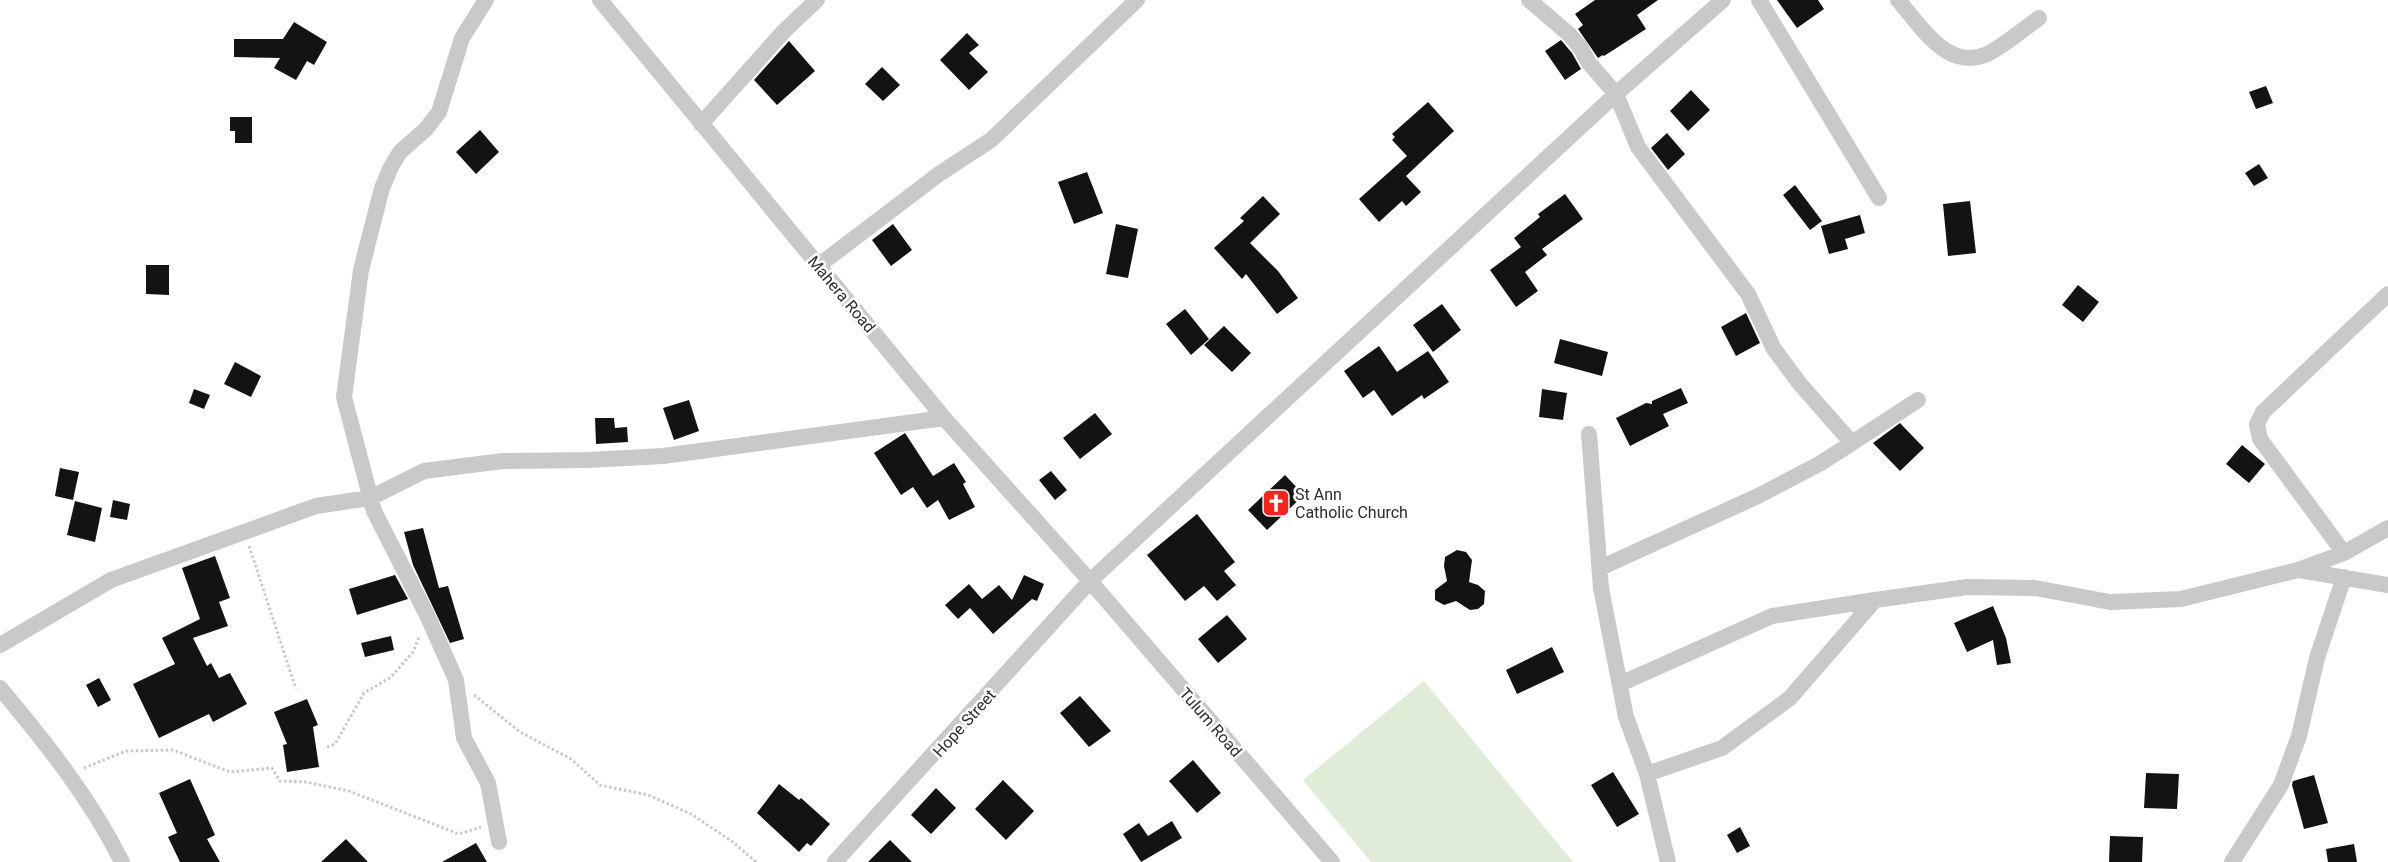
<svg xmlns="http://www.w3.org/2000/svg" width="2388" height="862" font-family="Roboto,sans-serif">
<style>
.green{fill:#e0ebd8}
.building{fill:#131313}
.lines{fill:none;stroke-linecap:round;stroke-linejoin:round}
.path{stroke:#c9c9c9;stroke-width:3;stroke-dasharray:2.5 2.5;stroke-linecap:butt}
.minor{stroke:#c9c9c9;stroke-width:16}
.labels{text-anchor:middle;stroke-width:5;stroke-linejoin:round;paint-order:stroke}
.street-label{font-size:16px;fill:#2c2c2c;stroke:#fff}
.poi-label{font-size:16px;fill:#2c2c2c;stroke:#fff;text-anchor:start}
</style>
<rect width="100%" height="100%" fill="#fff"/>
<!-- green -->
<path class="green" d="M1424,681L1573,862H1371L1303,780Z"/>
<!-- building -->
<path class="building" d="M1595,0H1658L1637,15L1646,29L1604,56L1603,55L1598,58L1578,29L1583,25L1575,14Z
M1777,0H1818L1824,9L1797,28Z
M294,22L327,42L314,65L307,61L296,80L274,68L280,58L234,57V39H283Z
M967,33L979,45L969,53L988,72L969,90L940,60Z
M1561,40L1572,53L1581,69L1565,80L1545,51Z
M789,41L815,71L777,105L754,80Z
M882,67L900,85L883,101L865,84Z
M2266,86L2273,103L2256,109L2249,92Z
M1691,90L1710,110L1688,131L1670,111Z
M1428,102L1454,131L1406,176L1421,192L1406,206L1402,201L1379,222L1359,199L1407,156L1392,140L1395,137L1392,134Z
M230,117H252V143H235V131H230Z
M480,130L499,152L476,174L456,152Z
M1667,133L1685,154L1668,170L1651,148Z
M2259,164L2268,178L2254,186L2245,173Z
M1087,172L1103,213L1074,224L1058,182Z
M1795,185L1822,221L1810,230L1783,195Z
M1565,194L1583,219L1542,249L1547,255L1525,272L1538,291L1516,307L1490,270L1521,247L1514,238L1540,217L1538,214Z
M1263,196L1280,214L1250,243L1278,271L1298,298L1277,314L1246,274L1242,279L1214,248L1244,221L1240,218Z
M1970,201L1976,253L1948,256L1943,204Z
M1860,215L1865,233L1845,239L1848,249L1829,254L1821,226Z
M893,224L912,250L891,266L872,240Z
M1116,224L1138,229L1128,278L1106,274Z
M146,265H169V295L146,294Z
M2078,285L2099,302L2083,322L2062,305Z
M1442,304L1461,330L1433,352L1413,325Z
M1185,309L1209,339L1191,355L1166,324Z
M1746,313L1760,343L1736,356L1721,327Z
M1224,326L1251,353L1232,372L1204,345Z
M1560,339L1608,352L1602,376L1554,363Z
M1379,346L1397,372L1428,351L1449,382L1424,399L1422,395L1392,416L1374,390L1363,398L1344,371Z
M235,362L261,376L251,397L224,384Z
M1681,388L1688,403L1663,414L1669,426L1630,446L1616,418L1646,403L1652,404V401Z
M194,389L210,395L204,409L189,403Z
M1542,389L1567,393L1563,420L1539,417Z
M689,400L699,431L674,440L663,408Z
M1095,413L1112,434L1080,459L1063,438Z
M595,418H614L615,428L627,427L628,442L596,444Z
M1900,423L1924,448L1900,471L1873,443Z
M905,433L933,476L954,463L966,482L963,484L975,507L949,520L938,500L927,508L913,487L901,495L874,453Z
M2242,445L2265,464L2249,483L2226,464Z
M60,468L79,472L73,500L55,496Z
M1051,471L1067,490L1055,500L1039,480Z
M1285,475L1304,495L1267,530L1248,510Z
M113,500L130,504L127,520L110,517Z
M75,501L102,508L95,542L67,535Z
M1197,514L1235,562L1224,571L1236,585L1217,601L1204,586L1185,601L1147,555Z
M423,528L439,588L448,586L464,639L450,643L413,565L404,532Z
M1457,550L1466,552L1472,560L1469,582L1478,585L1485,591L1484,604L1478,609L1470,610L1456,601L1444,605L1435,600V590L1447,581L1444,566L1445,557Z
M215,556L230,598L219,602L228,626L193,638L207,666L211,663L219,678L230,673L247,704L213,722L209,714L159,738L133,684L175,664L162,638L200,619L182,568Z
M395,575L408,599L357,615L349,589Z
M1024,575L1044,584L1037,601L1032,599L993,634L970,608L958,619L945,605L969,584L982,599L999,585L1012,600Z
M1993,606L2006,638L2011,663L1997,665L1993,640L1967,652L1954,623Z
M1227,615L1247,639L1218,663L1198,639Z
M391,636L394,650L365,657L361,643Z
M1552,647L1564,672L1517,694L1506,670Z
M99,678L111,700L98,707L86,685Z
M1080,696L1111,731L1089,747L1060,713Z
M307,699L318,725L313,727L319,767L287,772L283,745L287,744L274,712Z
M1193,760L1221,793L1197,813L1169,781Z
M1613,772L1639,814L1617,827L1591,785Z
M2146,773L2179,774L2177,809L2144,808Z
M2314,775L2328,823L2304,829L2292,785L2293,781Z
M190,779L215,835L207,839L220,862H180L168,837L177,833L159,793Z
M1003,780L1034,811L1006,840L975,809Z
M779,784L799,800L801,798L830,824L811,846L807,843L799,852L757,813Z
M936,788L956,808L931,834L911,815Z
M1172,821L1182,838L1141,862L1123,834L1139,823L1148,836Z
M1740,827L1750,846L1737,853L1727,835Z
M2110,836L2143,837L2142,862H2109Z
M346,839L368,862H321Z
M890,840L912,862H868Z
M476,843L487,862H442Z
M2354,844L2357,862H2328L2326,849Z"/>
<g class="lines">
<!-- path -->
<path class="path" d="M249,546L296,689
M474,695L520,732L571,759L600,785L648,795L691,814L733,842L756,862
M327,747L335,744L364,693L391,677L413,652L419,637
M84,768L126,751L173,750L230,772L272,768L280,781L306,782L349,791L459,834L481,827"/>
<!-- minor -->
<path class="minor" d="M486,0L462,38L439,112L426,129L400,152L391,167L382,188L361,270L344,397L374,511L427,615L456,680L464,738L488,783L499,842
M600,0L944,418L1090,581L1332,862
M1529,0L1569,34L1580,47L1589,63L1616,94L1638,147L1748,294L1774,349L1800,384L1852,443
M1759,0L1879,198
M1898,0C1920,25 1946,70 1985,55C2000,49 2025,28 2039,18
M701,124L784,31L817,0
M818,266L939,174L991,140L1137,0
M1589,434L1601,588L1626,717L1647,774
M2344,553L2260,439L2257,424L2263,412L2388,294
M1600,568L1758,496L1821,463L1918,400
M2299,570L2388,585
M0,645L111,580L316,506L370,498L424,471L503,461L588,460L663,456L944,418
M1620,684L1772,616L1875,600
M0,688C46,743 90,798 122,862
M835,862L1090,581L1616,94L1723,0
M1668,862L1647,774L1722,748L1790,698L1875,600L1967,587L2035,588L2110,602L2181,599L2298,570L2344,553L2388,528
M2232,862L2281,785L2299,736L2317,658L2344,577"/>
</g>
<!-- icons -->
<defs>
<g id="church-square" transform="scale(1.4375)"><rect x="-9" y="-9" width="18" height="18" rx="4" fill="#f12620" stroke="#fff"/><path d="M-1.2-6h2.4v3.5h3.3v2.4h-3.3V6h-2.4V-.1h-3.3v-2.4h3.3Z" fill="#fff"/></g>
</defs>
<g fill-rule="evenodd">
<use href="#church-square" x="1276" y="503"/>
</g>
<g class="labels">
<!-- street labels -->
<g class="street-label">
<text transform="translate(842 294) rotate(50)" y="6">Mahera Road</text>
<text transform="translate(1211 722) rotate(49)" y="6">Tulum Road</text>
<text transform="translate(964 723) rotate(-48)" y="6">Hope Street</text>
</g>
<!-- poi labels -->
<g class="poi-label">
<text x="1295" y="500">St Ann<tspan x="1295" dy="18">Catholic Church</tspan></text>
</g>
</g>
</svg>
